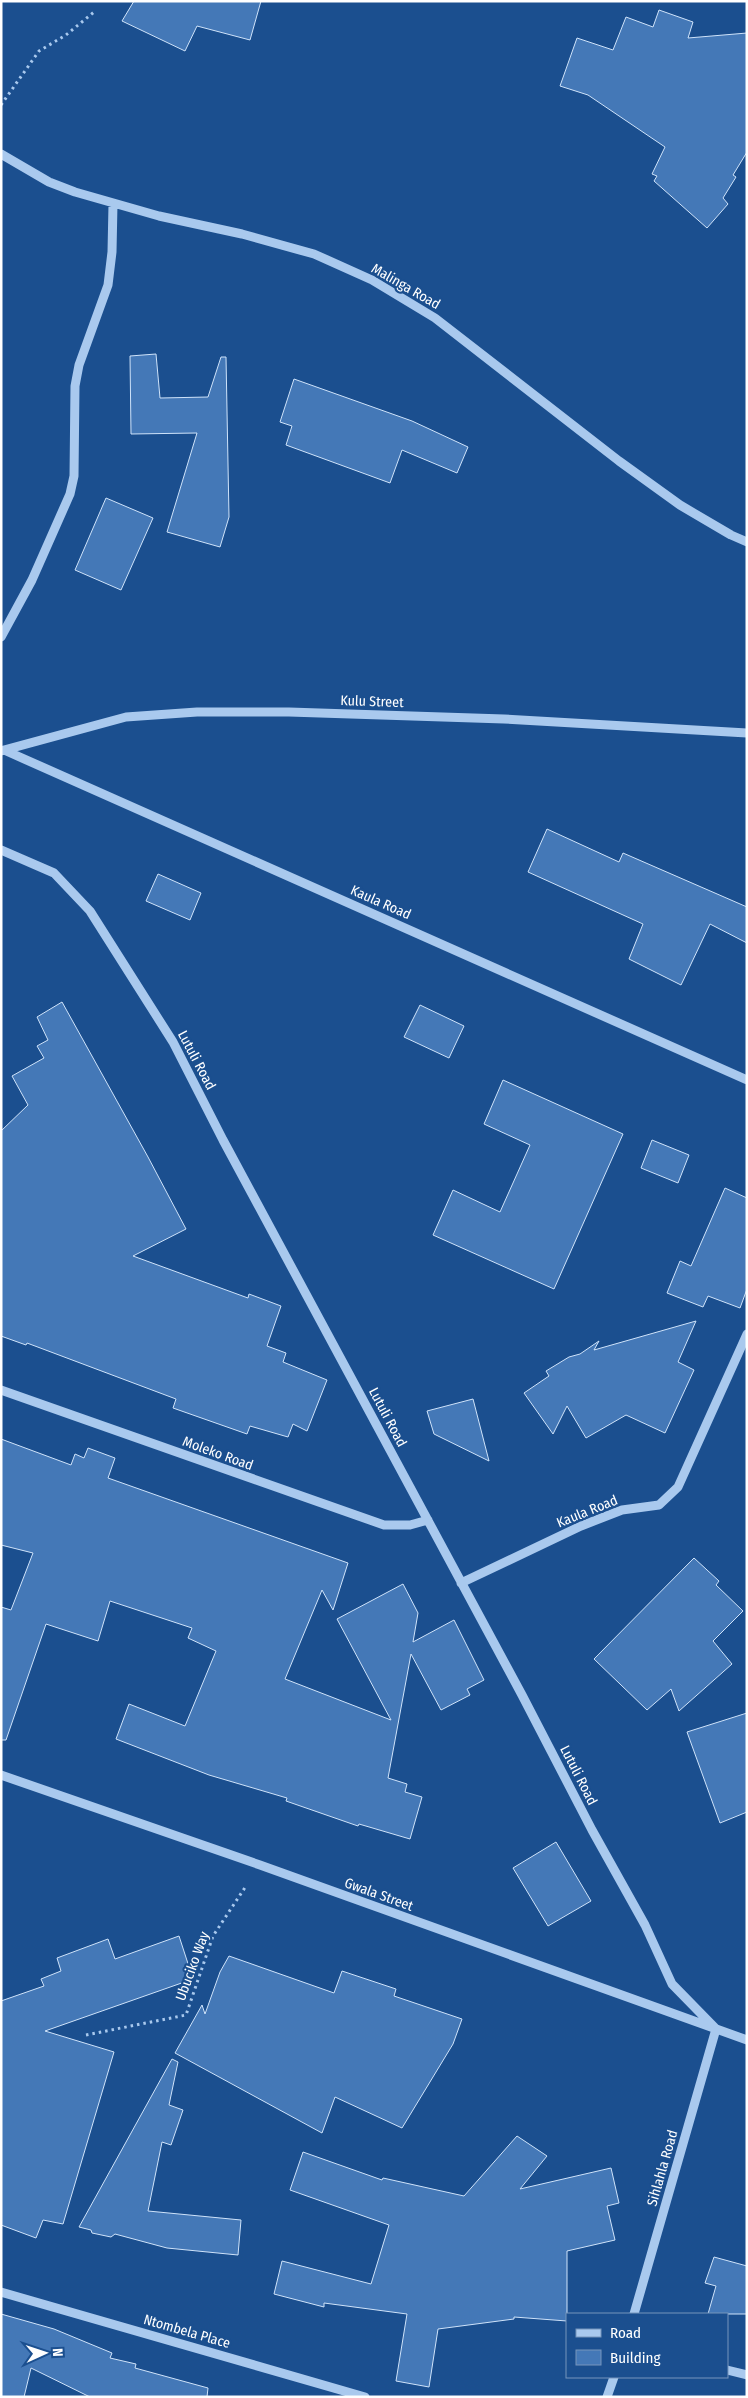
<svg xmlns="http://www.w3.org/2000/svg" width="748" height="2398" font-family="'Fira Sans Condensed',sans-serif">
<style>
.building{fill:#4478b7;stroke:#cfe3fa}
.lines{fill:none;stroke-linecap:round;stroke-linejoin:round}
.path{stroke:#a9c9ee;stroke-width:3;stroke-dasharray:2.5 4;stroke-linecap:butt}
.minor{stroke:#a9c9ee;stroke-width:9}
.labels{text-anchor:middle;stroke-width:4.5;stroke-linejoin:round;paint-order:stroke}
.street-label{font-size:14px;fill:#fff;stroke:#1b4f8f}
</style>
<rect width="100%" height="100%" fill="#1b4f8f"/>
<!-- building -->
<path class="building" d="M134,1H261L250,40L197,26L185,51L122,21Z
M659,10L693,22L688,38L747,33V152L733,175L736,177L723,198L728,204L707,228L654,181L657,176L652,174L665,147L588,95L560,86L577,38L613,50L626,17L653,27Z
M156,354L160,398L208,397L221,357H226L229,517L220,547L167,532L197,433L131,434L130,356Z
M294,379L412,421L468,447L457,473L402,450L390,483L286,445L292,426L280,422Z
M106,498L153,518L121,590L75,570Z
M547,829L619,862L623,853L747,907V943L710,924L681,985L629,959L643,924L528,872Z
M158,874L201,893L190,920L146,901Z
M62,1002L148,1157L186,1229L133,1256L248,1298L249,1294L281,1306L267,1346L286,1353L283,1362L327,1380L307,1431L293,1424L288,1437L250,1426L247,1434L173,1408L176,1399L27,1343L26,1345L1,1336V1131L28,1105L12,1076L44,1058L37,1046L48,1040L37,1017Z
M420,1005L464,1026L449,1058L404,1037Z
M503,1080L623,1134L554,1289L433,1235L453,1190L500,1212L530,1145L484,1124Z
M652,1140L689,1155L678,1183L641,1168Z
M725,1188L747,1198V1289L740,1308L708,1296L703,1307L667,1293L680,1261L691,1266Z
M696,1321L678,1362L694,1370L665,1433L626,1415L586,1438L567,1406L553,1434L524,1393L549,1376L546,1371L569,1357L580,1354L599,1341L594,1350Z
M473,1399L489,1461L434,1434L427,1411Z
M1,1439L71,1465L75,1454L84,1458L88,1448L115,1458L108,1478L348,1563L333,1610L322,1590L285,1679L391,1720L337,1619L403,1584L418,1613L413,1642L454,1620L484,1680L467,1689L470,1695L441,1710L411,1654L388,1778L407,1784L405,1792L422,1797L410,1839L359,1824L358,1826L286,1801L287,1798L209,1775L116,1739L129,1704L185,1726L216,1651L188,1638L192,1628L110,1601L98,1641L46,1624L6,1740H1V1607L11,1610L33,1553L1,1545Z
M694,1558L719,1581L716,1585L743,1611L713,1641L732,1664L679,1711L671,1689L647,1710L594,1659Z
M747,1713V1812L720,1823L687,1732Z
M556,1842L591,1901L548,1926L513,1868Z
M179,1936L193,1979L45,2031L114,2052L63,2224L43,2220L36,2238L1,2225V2001L44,1986L41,1979L61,1971L57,1958L108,1939L115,1959Z
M229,1956L334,1993L342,1971L396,1989L394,1996L462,2019L453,2044L402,2128L335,2097L322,2133L175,2053L202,2005L205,2014L220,1972Z
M172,2059L178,2062L169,2105L183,2110L171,2145L162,2142L148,2211L241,2220L238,2255L167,2248L115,2234L111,2237L92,2233L91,2230L79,2227Z
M517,2136L547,2156L520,2189L611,2168L619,2203L607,2206L615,2240L567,2251V2321L514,2317V2319L438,2329L429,2387L396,2381L407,2314L324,2303V2307L274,2294L282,2261L371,2284L389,2225L290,2190L303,2152L382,2180L383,2178L464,2196Z
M714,2257L747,2266V2314H708L716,2286L705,2283Z
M1,2314L54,2329L112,2353L110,2358L136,2364L135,2368L208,2388L207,2397H90L31,2368L24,2397H1Z"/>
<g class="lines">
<!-- path -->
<path class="path" d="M1,105L39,51L66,35L94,12
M86,2035L186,2015L213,1936L246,1886"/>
<!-- minor -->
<path class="minor" d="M1,154L49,182L75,192L159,216L242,234L314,254L372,280L435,318L619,461L680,505L731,535L747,542
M1,637L32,580L70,494L74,476L75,386L79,365L108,285L112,252L113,204
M4,750L747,1080
M1,751L126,717L197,712H289L504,719L747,733
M1,850L54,873L90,911L173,1042L223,1140L522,1695L592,1830L645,1925L672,1984L716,2029
M1,1390L384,1525H410L428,1520
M461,1583L581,1526L622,1510L659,1505L678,1487L747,1334
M1,1775L260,1865L747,2040
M1,2292L365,2397
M634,2314L716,2029
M727,2370L747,2375
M607,2397L614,2377"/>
</g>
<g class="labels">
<!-- street labels -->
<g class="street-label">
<text transform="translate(406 286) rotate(30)" y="5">Malinga Road</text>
<text transform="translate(372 701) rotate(2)" y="5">Kulu Street</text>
<text transform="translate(381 902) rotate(24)" y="5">Kaula Road</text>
<text transform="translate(197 1060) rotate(62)" y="5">Lutuli Road</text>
<text transform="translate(388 1417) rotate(62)" y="5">Lutuli Road</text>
<text transform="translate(218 1453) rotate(20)" y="5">Moleko Road</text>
<text transform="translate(587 1511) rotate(-22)" y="5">Kaula Road</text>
<text transform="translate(579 1775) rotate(63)" y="5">Lutuli Road</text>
<text transform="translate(379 1894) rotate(20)" y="5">Gwala Street</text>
<text transform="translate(192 1966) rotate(-70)" y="5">Ubuciko Way</text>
<text transform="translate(662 2168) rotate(-74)" y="5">Sihlahla Road</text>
<text transform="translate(187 2331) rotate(16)" y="5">Ntombela Place</text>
</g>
</g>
<!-- border -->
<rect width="748" height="2398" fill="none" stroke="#ffffff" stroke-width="5"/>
<!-- legend -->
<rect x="566" y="2313" width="162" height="65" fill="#1b4f8f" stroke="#7695bc"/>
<rect x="576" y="2329" width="25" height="8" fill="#a9c9ee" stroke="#7695bc"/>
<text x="610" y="2338" font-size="15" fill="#ffffff">Road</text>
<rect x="576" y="2350" width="25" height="15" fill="#4478b7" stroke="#7695bc"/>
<text x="610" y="2363" font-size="15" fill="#ffffff">Building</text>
<!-- north arrow -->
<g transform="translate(45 2353) rotate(87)" stroke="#1b4f8f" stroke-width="4" paint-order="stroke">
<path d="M0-4L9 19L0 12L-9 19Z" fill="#ffffff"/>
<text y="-8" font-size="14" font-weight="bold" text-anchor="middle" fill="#ffffff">N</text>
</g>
</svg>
